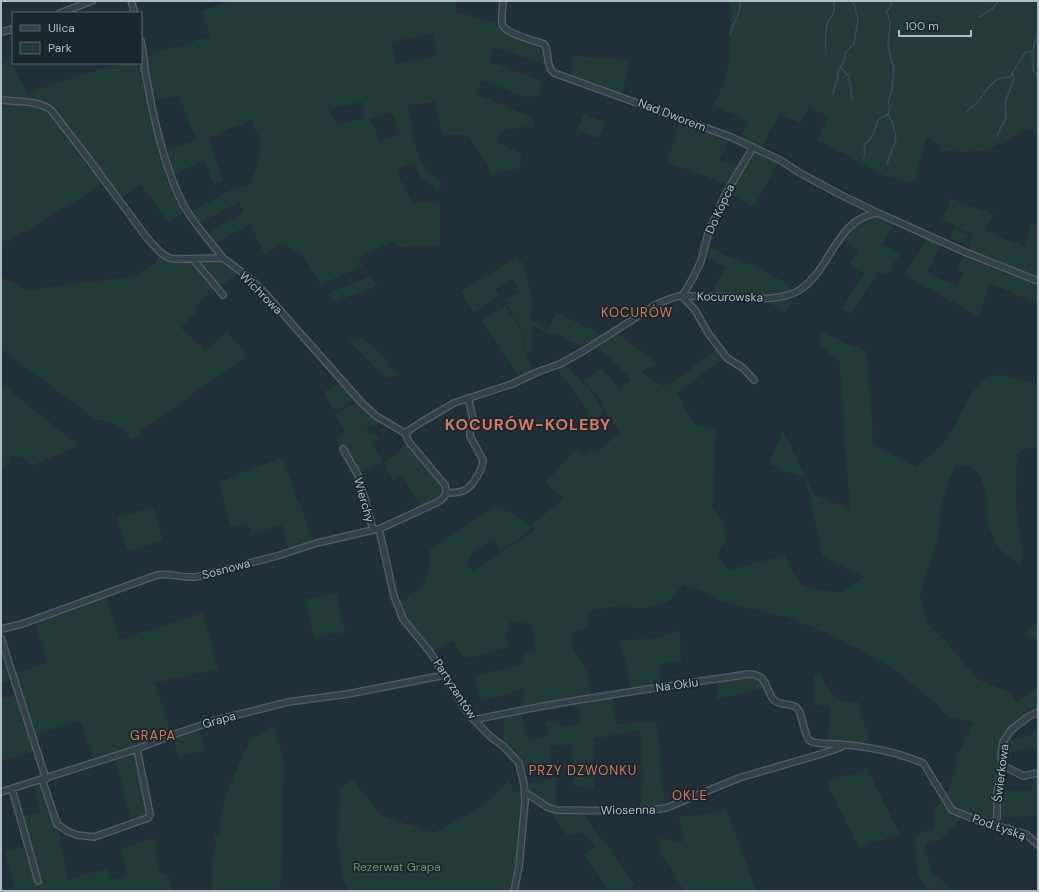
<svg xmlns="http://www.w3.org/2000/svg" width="1039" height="892" font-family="'DM Sans',sans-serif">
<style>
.green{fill:#223a38;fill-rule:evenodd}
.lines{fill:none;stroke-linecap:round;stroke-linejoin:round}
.stream{stroke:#344e60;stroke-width:1.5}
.minor-casing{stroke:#525f67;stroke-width:8}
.minor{stroke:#344149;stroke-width:5.5}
.labels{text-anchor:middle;stroke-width:3.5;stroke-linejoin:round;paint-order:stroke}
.street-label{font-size:12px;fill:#afbcc5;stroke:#1a262d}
.park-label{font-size:12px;fill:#669668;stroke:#1a262d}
.neighbourhood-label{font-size:13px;letter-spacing:1px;fill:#d4795b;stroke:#1a262d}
.district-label{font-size:16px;font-weight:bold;letter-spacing:1px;fill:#d4795b;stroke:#1a262d}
</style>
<rect width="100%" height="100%" fill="#212f39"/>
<!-- green -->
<path class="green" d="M229,1H458L455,12L500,23C504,34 532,41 543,44L546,50L547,65L494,48L489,62L543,81L540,95L527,97L481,81L477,94L534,118L533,126L502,131L496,142L521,153L520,168L491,175L481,154L467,135H442L436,102L407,105L416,150L427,171L442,183L438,191L420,176L414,163L398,169L400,180L415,203L440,200V246L399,247L391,242L358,258L363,266L320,285L317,277L312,273L303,255L283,243L265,255L250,224L215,244L206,233L244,212L239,202L198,224L190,212L233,189L249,186L258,161L260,140L251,121L208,138L223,181L214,185L204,160L173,175L164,150L197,140L187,119L180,96L150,101L159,146L170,179L186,212L169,222L141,185L120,198L108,181L1,246V97L2,96L1,94V62L9,58L28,94L50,85L119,63H141V56L180,46L210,36L202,11ZM432,34L438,56L396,63L391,42ZM363,102V119L336,124L329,109ZM391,112L401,134L380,141L370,119Z
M731,1H1038V129C1018,129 1007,142 989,149C977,153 955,151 942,151L934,141L926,137L915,183L883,175L817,140L828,116L809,107L800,124L780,114L761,149L741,140L747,120L713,107L715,101L723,86L729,64Z
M574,56L630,60L622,95L570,76Z
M584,114L605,122L599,139L577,131Z
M681,120L729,138L720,161L739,167L729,185L667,162Z
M755,150L779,161L754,207L731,194L730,191L751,152Z
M951,199L994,214L984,230L1024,246L1031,224L1038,225V303L990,284L978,316L904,275L928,237L941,243L928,273L957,286L964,272L957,269L973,234L942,220Z
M875,217L895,223L883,244L900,254L886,276L878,272L852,313L841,310L864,272L850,264L858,250L843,241C850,229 860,218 875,217Z
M954,229L969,236L965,244L950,238Z
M707,246L747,264L749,263L788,284L789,291L765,296L711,295L725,267L704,256Z
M160,254L193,259L213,284L212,290L196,306V312L181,328L205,351L227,332L248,355L142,430L139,437L131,440L124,429L107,421L96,420L1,349V277L14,282L26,290L135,276L154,264Z
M516,258L524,264L532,301L530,320L548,329L557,313L605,336L584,348L557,334L554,336L532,326L531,351L526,352L523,330L504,301L520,291L512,279L496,289L500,295L474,312L460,291Z
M200,260H223L239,271L219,289L199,263Z
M370,276L378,286L334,302L327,294Z
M783,299L793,301L786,313L765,300Z
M505,306L523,332L524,348L533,371V373L519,378L481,321Z
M821,332L866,351L871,399L873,445L916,467C925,459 944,445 949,436C962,416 971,377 999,375C1008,375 1029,382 1038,384V449L1026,448L1017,454L1016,500L1018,528L1024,554L1020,564L999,549L987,525L986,498L984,486L978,471L967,466L956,467L947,482L940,517L938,539L920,595L928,624L951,647L978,680L1008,691L1017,703L1038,686V712L1011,730L1004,742L1038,733V745L1001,756L1000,790L1032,791L1033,776L1038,775V816L997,818L991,825L964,815L941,840L929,841L925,847L931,871L953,891H929L918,874L914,838L919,834L934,828L935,807L945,799L953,776L957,756L973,722L948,717L935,702L892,668L828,633L785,617L722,602L701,591L683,585L669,602L644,608L607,607L588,612L589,627L571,632L572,647L586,671L593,698L612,695L616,724L656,721L665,806L651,810L640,807L642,777L640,730L593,739L594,789L574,786L573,744L551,746V764L520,767L503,746L504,713L520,710L525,688L481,702L474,676L523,664V654L536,651L533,625L510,621V631L504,633L508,647L465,659L453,641L430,652L406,621L399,604L424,586L423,584L430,563L429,551L494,507C512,512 516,514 529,525L530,530L501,551L494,539L473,551L467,563L472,571L535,530L532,524L564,499L545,483L576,449L587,454L592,450L597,452L620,432L619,429L607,414L600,398L584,381L601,368L620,389L631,380L597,345L617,333L657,363L641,372L663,386L672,383L718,348L726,358L677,392L694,425L715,429L713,507L723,521L727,537L718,557L729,570L784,555L802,586L839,593L864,577L823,557L805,478L768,465L783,431C796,452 803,475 815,496L850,509L839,360L819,346ZM578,701L581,724L559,726L560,720L545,723L548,736L528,740L520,711Z
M360,338L364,339L388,361L387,363L401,375L385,378L349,341Z
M564,365L569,368L595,396L602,411L601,414L594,419L557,369Z
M1,383L79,446L33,465L22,458L12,457L3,470L1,469Z
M341,383L356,399L337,410L333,409L323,392Z
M356,403H359L380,421L376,426L367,427L366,428L371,435L377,434L380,438L372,443L384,463L408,444L443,487C443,500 432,502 421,508L402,477L392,481L384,463L357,473L336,437L346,433L335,415Z
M282,457L314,543L289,550L281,525L251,534L248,523L230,527L219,482Z
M154,507L163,541L127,551L117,517Z
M336,593L345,632L314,637L305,599Z
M105,594L120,639L203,613L218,669L155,683L172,735L199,726L205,750L179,757L172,735L94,761L81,721L34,735L15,673L48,663L34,620Z
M1038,621V640L1024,635Z
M680,631L681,662L659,664L660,687L632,691L620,641L657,638Z
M8,662L13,679L1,683V664Z
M755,674L768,688L717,699L718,679Z
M814,675L821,676L836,700L858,702L872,750L829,743L830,705H815Z
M18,694L36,751L1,761V699Z
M273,726L283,756L282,855L280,891H212V866L216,846L214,836L219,833L225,797L250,739Z
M136,751L147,814L146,816L132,822L114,757Z
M867,769L900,834L859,848L826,782Z
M556,776V808L581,810L635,885L624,891H608L583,854L596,847L584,833L568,836L547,807L525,792L524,784L546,780Z
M42,779L57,824L68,879L108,868L111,880L128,875L120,849L154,838L160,872L168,876L172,891H1V889L15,888L5,852L28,846L20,816L40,812L34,782Z
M353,780L381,815L433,833L482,807L509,780L513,791L522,793V808L516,858L510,891H348L343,878L340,855L337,841L340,787Z
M726,808L756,891H684L661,854L660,838L683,842L679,816L702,815Z"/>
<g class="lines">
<!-- stream -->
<path class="stream" d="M979,17L992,9L998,1
M730,34C734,19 740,19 740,1
M1032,51L1033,70L1038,77
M826,54C825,47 825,29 828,22C829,19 832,17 833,14C835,10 834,5 834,1
M840,67L849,77L852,99
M833,94L834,89L838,77V72L844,61L846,52L854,44L855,37L858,20L853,1
M966,112L980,100L984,92L997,79L1010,77L1023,56L1026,52L1032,51C1035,46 1035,40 1038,35
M997,137L1001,127L1006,119L1005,102L1014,79L1012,73
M863,159L865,154L864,145C876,134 873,133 878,120L888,114
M887,164L896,140L894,127L888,114L890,106L888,102L892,90L894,66L891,60L890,52L888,47L890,24L887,12L893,1"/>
<!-- minor casing -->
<g class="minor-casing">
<path id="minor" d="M131,1L135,13
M503,1C503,8 501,16 502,23C503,34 534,40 544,44C550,52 545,66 554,73L731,137L780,160L800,173L839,194L878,213
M60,13L92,1
M1,32L13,29
M141,41C144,54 144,67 147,81C154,121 164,167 183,204C193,223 209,240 223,258
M1,100C18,102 37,100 51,110L88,158L147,238L161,253L169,258L176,259L223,258L247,276L262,290L361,402L376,416L405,433L409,442L445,485C448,493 445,498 438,502L379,529L373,530L317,543L277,556L196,577C182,578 172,573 157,575L22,624L1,629
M193,259L223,295
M682,296L693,278L701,261L708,234L724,197L753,147
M682,296L695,310L708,333L727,358L743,368L754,380
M405,433L420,423L454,403L512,384L540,371L560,364L585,350L657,304C665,301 672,297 680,296C687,295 695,296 702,297C711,297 720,296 729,297C751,298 777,302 798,291C831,272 835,218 878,213L965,252L1038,281
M343,449L359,477L373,530
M446,493C452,493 460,493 465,490C473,486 483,468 483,460L470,436V428L473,418L468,398
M379,529L394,596L403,619L430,652L465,709L474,720L491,737L503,746L519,763L524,784L525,802L519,867L514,891
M1,638L46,779
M474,720C565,700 657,688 749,674C769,675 764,689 774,700C781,707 794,701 799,711C803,718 804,734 809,740C814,745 829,743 836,744C864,746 897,752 923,763L952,810L986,824L1013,830L1026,834L1038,845
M1002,769L1008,768L1023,776L1038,773
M42,779L57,824L67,831L77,835L94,837L148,818L150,814L137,749
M12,789L38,881
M1,792L137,749L172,735L217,720L288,702L348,694L445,675
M525,792L547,807L556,810L623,811L651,810L666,808L739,778L821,754L839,748L844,745
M991,825L997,818V792L1002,769L1001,751L1003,742L1011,730L1028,717L1038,712"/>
</g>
<!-- minor -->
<use href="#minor" class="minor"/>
</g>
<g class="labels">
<!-- street labels -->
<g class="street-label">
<text transform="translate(672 115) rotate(21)" y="4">Nad Dworem</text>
<text transform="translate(720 209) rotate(-65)" y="4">Do Kopca</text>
<text transform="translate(261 293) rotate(45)" y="4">Wichrowa</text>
<text transform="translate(730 297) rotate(1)" y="4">Kocurowska</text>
<text transform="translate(364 500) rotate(74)" y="4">Wierchy</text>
<text transform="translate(226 569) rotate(-15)" y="4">Sosnowa</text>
<text transform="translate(677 685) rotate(-8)" y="4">Na Oklu</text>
<text transform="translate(455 689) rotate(57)" y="4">Partyzantów</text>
<text transform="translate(219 720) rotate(-16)" y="4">Grapa</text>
<text transform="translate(1001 773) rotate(-83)" y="4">Świerkowa</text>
<text transform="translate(628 810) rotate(-1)" y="4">Wiosenna</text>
<text transform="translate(999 827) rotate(19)" y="4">Pod Łyską</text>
</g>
<!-- park labels -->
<g class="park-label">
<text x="397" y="871">Rezerwat Grapa</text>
</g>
<!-- neighbourhood labels -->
<g class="neighbourhood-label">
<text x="637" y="317">KOCURÓW</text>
<text x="153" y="740">GRAPA</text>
<text x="583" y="775">PRZY DZWONKU</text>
<text x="690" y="800">OKLE</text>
</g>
<!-- district labels -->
<g class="district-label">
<text x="528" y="430">KOCURÓW-KOLEBY</text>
</g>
</g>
<!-- border -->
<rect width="1039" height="892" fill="none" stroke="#afbcc5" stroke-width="4"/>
<!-- legend -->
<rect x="12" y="12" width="130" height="52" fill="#1a262d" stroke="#56626a"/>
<rect x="20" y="25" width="20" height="6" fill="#344149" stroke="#56626a"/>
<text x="48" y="32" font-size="12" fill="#afbcc5">Ulica</text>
<rect x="20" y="42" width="20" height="12" fill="#223a38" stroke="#56626a"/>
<text x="48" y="52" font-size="12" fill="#afbcc5">Park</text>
<!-- scale -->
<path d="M899 30v6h72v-6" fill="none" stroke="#afbcc5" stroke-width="2"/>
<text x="905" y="30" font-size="12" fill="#afbcc5" stroke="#1a262d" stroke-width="3" paint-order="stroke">100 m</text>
</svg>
